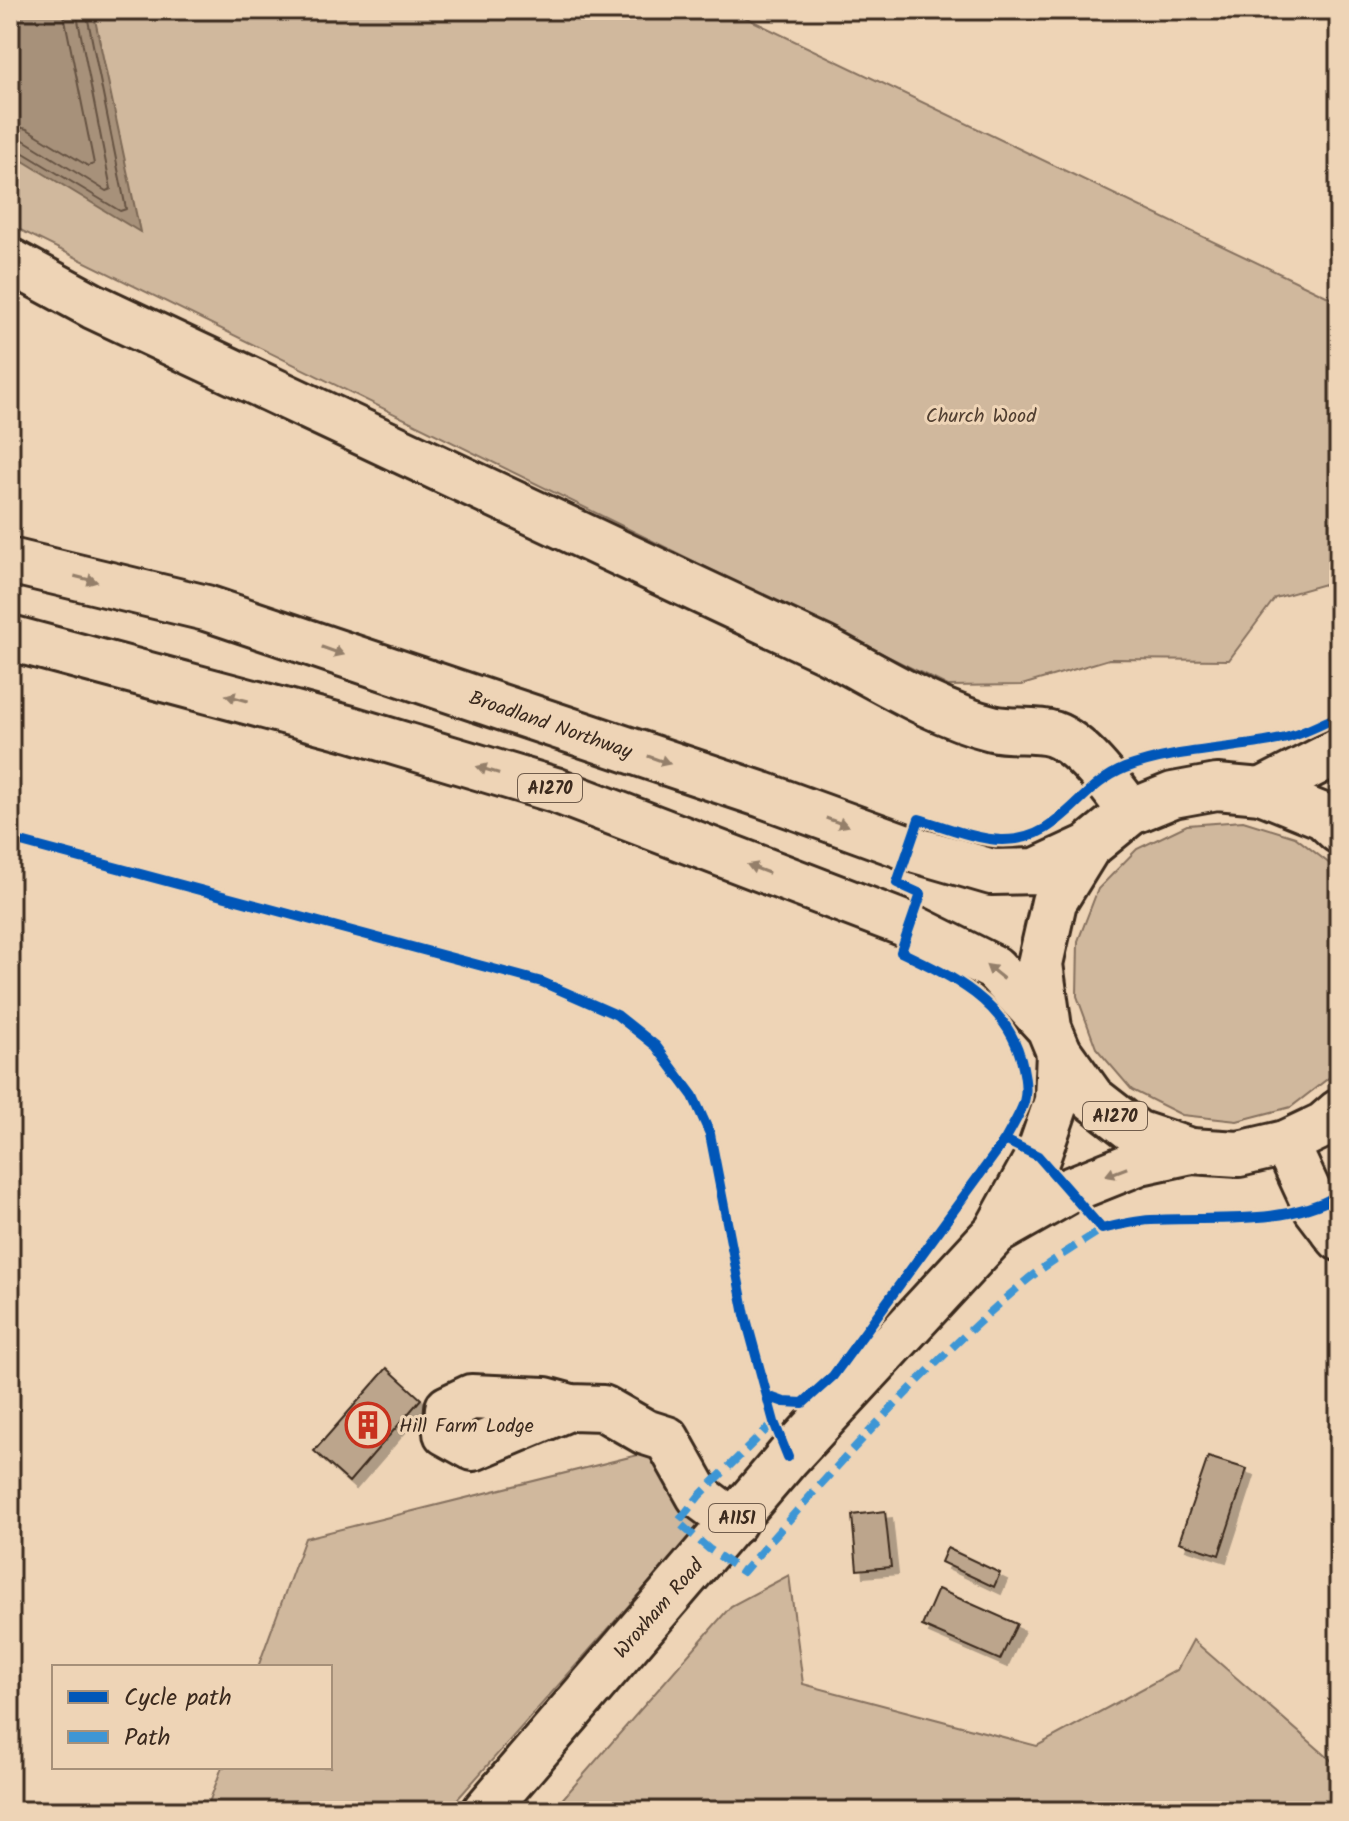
<svg xmlns="http://www.w3.org/2000/svg" width="1349" height="1821" font-family="Kalam,sans-serif">
<style>
.green{fill:#d0b89d;stroke:#86715e;stroke-width:2}
.water{fill:#a7917a;stroke:#7c6855;stroke-width:2}
.lines{fill:none;stroke-linecap:round;stroke-linejoin:round}
.shore{stroke:#665343;stroke-width:2}
.building{fill:#bca58c;stroke:#3b2a1e;stroke-width:2;filter:url(#shadow)}
.minor-casing{stroke:#3b2a1e;stroke-width:50}
.major-casing{stroke:#3b2a1e;stroke-width:50}
.highway-casing{stroke:#3b2a1e;stroke-width:50}
.minor{stroke:#eed4b6;stroke-width:44}
.major{stroke:#eed4b6;stroke-width:44}
.highway{stroke:#eed4b6;stroke-width:44}
.quiet{stroke:#3e96d5;stroke-width:8;stroke-dasharray:16 8;stroke-linecap:butt}
.cycleway-casing{stroke:#eed4b6;stroke-width:15}
.cycleway{stroke:#0057b8;stroke-width:10}
.oneway{fill:#947f6a}
.labels{text-anchor:middle;stroke-width:6;stroke-linejoin:round;paint-order:stroke}
.shield{fill:#eed4b6;stroke:#715d4c;stroke-width:2}
.shield-label{font-size:18px;font-weight:bold;fill:#3b2a1e}
.park-label{font-size:20px;fill:#513f31;stroke:#eed4b6}
.street-label{font-size:20px;fill:#3b2a1e;stroke:#eed4b6}
.poi-label{font-size:20px;fill:#3b2a1e;stroke:#eed4b6;text-anchor:start}
</style>
<defs>
<filter id="shadow"><feDropShadow dx="7" dy="7" stdDeviation="0" flood-color="#0004"/></filter>
</defs>
<rect width="100%" height="100%" fill="#eed4b6"/>
<filter id="ink" filterUnits="userSpaceOnUse"><feTurbulence type="fractalNoise" baseFrequency=".0125" numOctaves="2"/><feDisplacementMap in="SourceGraphic" scale="16" xChannelSelector="R" yChannelSelector="G"/><feConvolveMatrix kernelMatrix="1 2 1 2 8 2 1 2 1" color-interpolation-filters="sRGB"/></filter>
<g filter="url(#ink)">
<!-- green -->
<path class="green" d="M10,10H730L1339,302V580L1275,598L1229,660L1109,659L1022,685L948,686L10,225Z
M1243,821L1295,837L1339,871V1070L1291,1107L1237,1121L1182,1115L1132,1090L1096,1048L1077,996L1078,941L1098,889L1137,849L1187,825Z
M682,1444L724,1498L447,1811H206L222,1767H330V1667H258L305,1538Z
M789,1575L803,1684L1037,1746L1177,1670L1193,1640L1339,1767V1811H552L731,1606Z"/>
<!-- water -->
<path class="water" d="M10,10H93L140,232L10,153Z"/>
<g class="lines">
<!-- shore -->
<path class="shore" d="M10,125L27,129L88,166L94,164L63,10
M10,137L22,139L106,191L111,189L76,10
M10,147L17,149L120,211L126,209L86,10"/>
</g>
<!-- building -->
<path class="building" d="M387,1368L421,1399L349,1482L314,1451Z
M1208,1457L1247,1469L1219,1555L1179,1542Z
M885,1511L891,1567L857,1570L852,1515Z
M947,1548L1000,1573L994,1587L941,1562Z
M938,1589L1017,1624L1000,1660L922,1626Z"/>
<g class="lines">
<!-- minor casing -->
<g class="minor-casing">
<path id="minor" d="M10,261L93,306L824,649C878,677 933,713 992,728C1011,733 1034,728 1053,734C1082,744 1114,789 1131,812
M1286,1143L1316,1208L1339,1238
M571,1407L473,1448L446,1433L448,1408L471,1397L545,1400L571,1407L603,1408L645,1432L667,1439L699,1496L734,1522"/>
</g>
<!-- major casing -->
<g class="major-casing">
<path id="major" d="M1261,791L1339,751
M996,1232L1070,1190L1140,1162L1191,1151
M485,1811L788,1457L996,1232L1038,1156L1057,1101L1059,1052"/>
</g>
<!-- highway casing -->
<g class="highway-casing">
<path id="highway" d="M10,561L206,608L763,795L909,848L992,872L1036,871L1088,847
M10,638L351,729L555,790L910,926L994,968L1049,1028
M1339,831L1323,816L1261,791L1217,787L1173,795L1131,812L1088,847L1054,902L1040,964L1049,1028L1059,1052L1092,1098L1137,1133L1191,1151L1239,1154L1286,1143L1324,1125L1339,1112"/>
</g>
<!-- minor -->
<use href="#minor" class="minor"/>
<!-- major -->
<use href="#major" class="major"/>
<!-- highway -->
<use href="#highway" class="highway"/>
<!-- quiet -->
<path class="quiet" d="M774,1422L699,1496L678,1522L709,1549L743,1572C831,1472 920,1371 1021,1285C1045,1264 1075,1247 1102,1229L1108,1227"/>
<!-- cycleway casing -->
<g class="cycleway-casing">
<path id="cycleway" d="M10,839L542,982L617,1015L656,1046L693,1096L710,1134L745,1315L774,1422L788,1457
M1005,1140L1038,1156L1102,1229C1118,1225 1134,1221 1151,1220C1214,1216 1281,1227 1339,1195
M770,1397L784,1402L803,1403L833,1376L1005,1140C1011,1128 1020,1115 1024,1102C1028,1089 1024,1071 1021,1059C1005,1001 951,976 901,952L921,894L897,883L919,819C943,826 977,840 1002,840C1061,841 1077,787 1125,768C1176,749 1230,750 1282,739C1301,735 1321,724 1339,716"/>
</g>
<!-- cycleway -->
<use href="#cycleway" class="cycleway"/>
</g>
<!-- one-way arrows -->
<defs><path id="oneway-solid" d="M-6-.8H1V-3.2L6.5 0L1 3.2V.8H-6Z" transform="scale(2)"/></defs>
<g class="oneway">
<use href="#oneway-solid" transform="translate(86 579) rotate(14)"/>
<use href="#oneway-solid" transform="translate(333 651) rotate(19)"/>
<use href="#oneway-solid" transform="translate(237 698) rotate(-165)"/>
<use href="#oneway-solid" transform="translate(659 760) rotate(19)"/>
<use href="#oneway-solid" transform="translate(488 770) rotate(-163)"/>
<use href="#oneway-solid" transform="translate(837 822) rotate(20)"/>
<use href="#oneway-solid" transform="translate(758 869) rotate(-159)"/>
<use href="#oneway-solid" transform="translate(995 972) rotate(-141)"/>
<use href="#oneway-solid" transform="translate(1116 1172) rotate(159)"/>
</g>
</g>
<!-- icons -->
<defs>
<g id="building-ring" transform="scale(2.3)"><circle r="9.5" fill="#eed4b6" stroke="#c8321e" stroke-width="1.5"/><path d="M-4-6H4V6H1V3H-1V6H-4ZM-2.5-4.3h1.7v1.8h-1.7ZM.8-4.3h1.7v1.8H.8ZM-2.5-1h1.7V.8h-1.7ZM.8-1h1.7V.8H.8Z" fill="#c8321e"/></g>
</defs>
<g fill-rule="evenodd">
<use href="#building-ring" x="368" y="1425"/>
</g>
<g class="labels">
<!-- shield labels -->
<g class="shield">
<rect x="518" y="774" width="64" height="28" rx="6"/>
<rect x="1083" y="1102" width="64" height="28" rx="6"/>
<rect x="709" y="1504" width="56" height="28" rx="6"/>
</g>
<g class="shield-label">
<text x="550" y="794">A1270</text>
<text x="1115" y="1122">A1270</text>
<text x="737" y="1524">A1151</text>
</g>
<!-- park labels -->
<g class="park-label">
<text x="981" y="422">Church Wood</text>
</g>
<!-- street labels -->
<g class="street-label">
<text transform="translate(551 724) rotate(19)" y="7">Broadland Northway</text>
<text transform="translate(658 1608) rotate(-49)" y="7">Wroxham Road</text>
</g>
<!-- poi labels -->
<g class="poi-label">
<text x="399" y="1432">Hill Farm Lodge</text>
</g>
</g>
<!-- margin -->
<rect width="1349" height="1821" fill="none" stroke="#eed4b6" stroke-width="40"/>
<rect x="20" y="20" width="1309" height="1781" fill="none" stroke="#3b2a1e" stroke-width="3" filter="url(#ink)"/>
<!-- legend -->
<rect x="52" y="1665" width="280" height="104" fill="#eed4b6" stroke="#a69079" stroke-width="2"/>
<rect x="68" y="1691" width="40" height="12" fill="#0057b8" stroke="#a69079" stroke-width="2"/>
<text x="124" y="1705" font-size="24" fill="#3b2a1e">Cycle path</text>
<rect x="68" y="1731" width="40" height="12" fill="#3e96d5" stroke="#a69079" stroke-width="2"/>
<text x="124" y="1745" font-size="24" fill="#3b2a1e">Path</text>
</svg>
